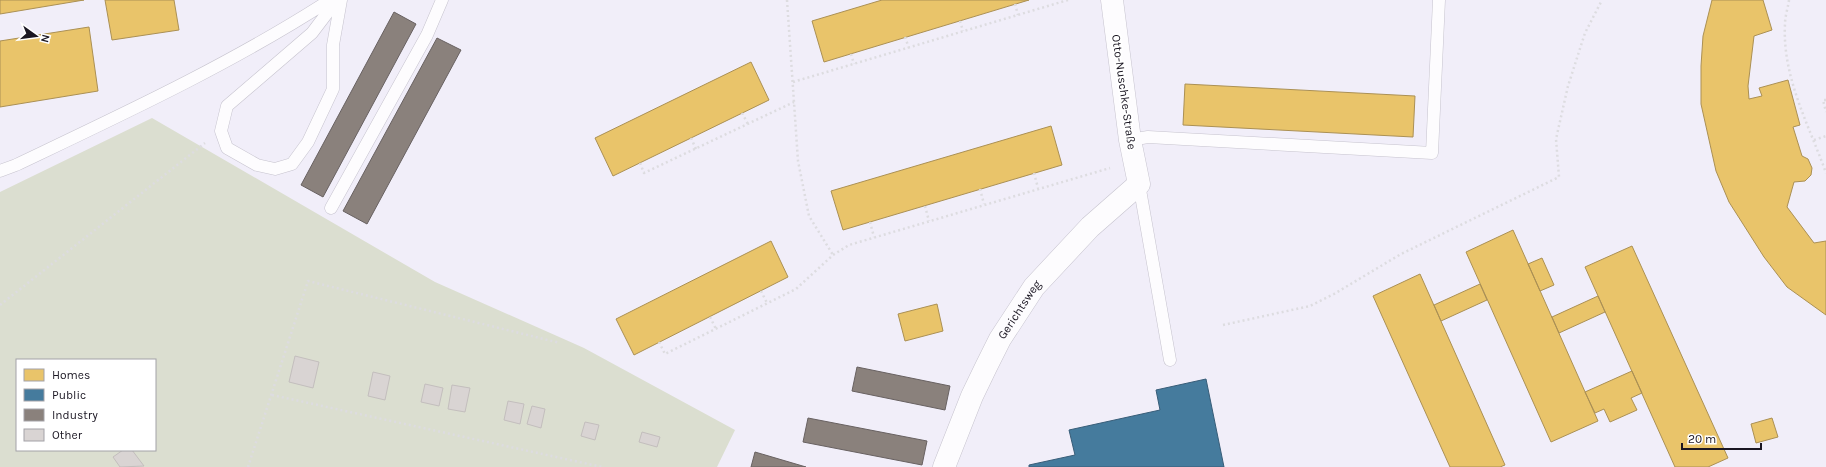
<svg xmlns="http://www.w3.org/2000/svg" width="1826" height="467" font-family="Karla,sans-serif">
<style>
.green{fill:#dbded0;fill-rule:evenodd}
.homes{fill:#e9c46a;stroke:#ab9054}
.public{fill:#457b9d;stroke:#385d78}
.industry{fill:#8a817c;stroke:#686161}
.building{fill:#d9d4d3;stroke:#c3bebd}
.lines{fill:none;stroke-linecap:round;stroke-linejoin:round}
.service-casing{stroke:#c6c3ce;stroke-width:13}
.minor-casing{stroke:#c6c3ce;stroke-width:23}
.path{stroke:#dddce0;stroke-width:2.5;stroke-dasharray:2 3;stroke-linecap:butt}
.service{stroke:#fdfcfe;stroke-width:12}
.minor{stroke:#fdfcfe;stroke-width:22}
.labels{text-anchor:middle;stroke-width:4;stroke-linejoin:round;paint-order:stroke}
.street-label{font-size:12px;fill:#1a1622;stroke:#fff}
</style>
<rect width="100%" height="100%" fill="#f1eef9"/>
<!-- green -->
<path class="green" d="M152,118L435,282L584,348L735,430L717,467H0V192ZM17,360H155V450H17Z"/>
<!-- homes -->
<path class="homes" d="M0,0H84L0,14Z
M105,0H174L179,30L112,40Z
M882,0H1029L824,62L812,21Z
M1712,0H1763L1772,30L1754,36L1748,86L1749,99L1762,96L1759,88L1788,80L1800,125L1793,127L1802,156L1808,159L1812,168L1811,175L1805,181L1794,182L1787,207L1814,243L1826,241V315L1787,287L1764,257L1729,202L1716,171L1701,104V66L1703,36Z
M89,27L98,91L0,107V41Z
M751,62L769,100L613,176L595,138Z
M1185,84L1415,96L1413,137L1183,125Z
M1051,126L1062,165L843,230L831,191Z
M1513,230L1598,421L1551,442L1466,252Z
M771,241L788,277L634,355L616,319Z
M1632,246L1728,458L1708,467H1675L1585,267Z
M1542,258L1554,285L1540,291L1528,264Z
M1420,274L1505,465L1500,467H1450L1373,296Z
M1480,284L1487,300L1441,321L1434,305Z
M1598,296L1605,312L1559,333L1552,317Z
M937,304L943,331L905,341L898,314Z
M1632,371L1642,393L1631,398L1637,410L1610,422L1604,409L1595,413L1585,392Z
M1772,418L1778,437L1756,443L1751,424Z"/>
<!-- public -->
<path class="public" d="M1206,379L1224,467H1029V465L1075,455L1069,430L1160,410L1156,390Z"/>
<!-- industry -->
<path class="industry" d="M394,12L416,24L323,197L301,185Z
M437,38L461,50L367,224L343,211Z
M857,367L950,386L945,410L852,391Z
M808,418L927,441L922,465L803,442Z
M755,452L806,467H751Z"/>
<!-- building -->
<path class="building" d="M295,356L319,362L313,388L289,382Z
M373,372L390,376L385,400L368,396Z
M425,384L443,388L439,406L421,402Z
M452,385L470,388L465,412L448,409Z
M508,401L524,404L520,424L504,420Z
M532,406L545,409L541,428L527,424Z
M585,422L599,425L595,440L581,436Z
M642,432L660,437L657,447L639,442Z
M123,450H132L144,466L120,467L113,457Z"/>
<g class="lines">
<!-- service casing -->
<g class="service-casing">
<path id="service" d="M337,0L312,33L227,106L221,131L227,148L257,165L275,169L292,164L308,142L333,89V45L341,0
M1130,140L1148,137L1432,153L1439,0
M0,171L16,165C123,114 231,64 330,0
M1139,184L1170,360
M331,208L427,35L442,0"/>
</g>
<!-- minor casing -->
<g class="minor-casing">
<g id="minor">
<path id="s1" d="M944,467L972,396L986,367L1000,339L1034,287L1090,227L1139,184L1130,140L1112,0"/>
</g>
</g>
<!-- path -->
<path class="path" d="M787,0L798,161L809,216L833,255
M1789,0C1788,8 1785,16 1785,24C1782,77 1809,125 1826,173
M1015,4L1018,15
M960,21L963,31
M905,37L909,48
M851,54L854,64
M793,82L1068,0
M1826,100H1823L1826,112
M742,113L748,124
M691,138L696,149
M1814,140L1826,136
M640,163L644,173L794,102
M1034,173L1038,188
M980,189L984,204
M925,206L929,221
M870,222L874,237
M761,291L767,303
M0,305L205,143
M710,317L716,329
M1223,325L1310,306L1334,294L1401,254L1559,177L1556,139L1568,86L1585,33L1602,0
M659,342L665,354L796,289L833,255L849,245L1110,168
M272,395L602,467
M248,467L308,281L560,343"/>
<!-- service -->
<use href="#service" class="service"/>
<!-- minor -->
<use href="#minor" class="minor"/>
</g>
<g class="labels">
<!-- street labels -->
<g class="street-label">
<text transform="translate(1124 92) rotate(82)" y="4">Otto-Nuschke-Straße</text>
<text dy="4" stroke="none"><textPath href="#s1" startOffset="175">Gerichtsweg</textPath></text>
</g>
</g>
<!-- legend -->
<rect x="16" y="359" width="140" height="92" fill="#ffffff" stroke="#a3a2a7"/>
<rect x="24" y="369" width="20" height="12" fill="#e9c46a" stroke="#a3a2a7"/>
<text x="52" y="379" font-size="12" fill="#1a1622">Homes</text>
<rect x="24" y="389" width="20" height="12" fill="#457b9d" stroke="#a3a2a7"/>
<text x="52" y="399" font-size="12" fill="#1a1622">Public</text>
<rect x="24" y="409" width="20" height="12" fill="#8a817c" stroke="#a3a2a7"/>
<text x="52" y="419" font-size="12" fill="#1a1622">Industry</text>
<rect x="24" y="429" width="20" height="12" fill="#d9d4d3" stroke="#a3a2a7"/>
<text x="52" y="439" font-size="12" fill="#1a1622">Other</text>
<!-- north arrow -->
<g transform="translate(36 36) rotate(104)" stroke="#ffffff" stroke-width="3" paint-order="stroke">
<path d="M0-3L7 15L0 10L-7 15Z" fill="#1a1622"/>
<text y="-6" font-size="11" font-weight="bold" text-anchor="middle" fill="#1a1622">N</text>
</g>
<!-- scale -->
<path d="M1682 443v6h79v-6" fill="none" stroke="#1a1622" stroke-width="2"/>
<text x="1688" y="443" font-size="12" fill="#1a1622" stroke="#ffffff" stroke-width="3" paint-order="stroke">20 m</text>
</svg>
